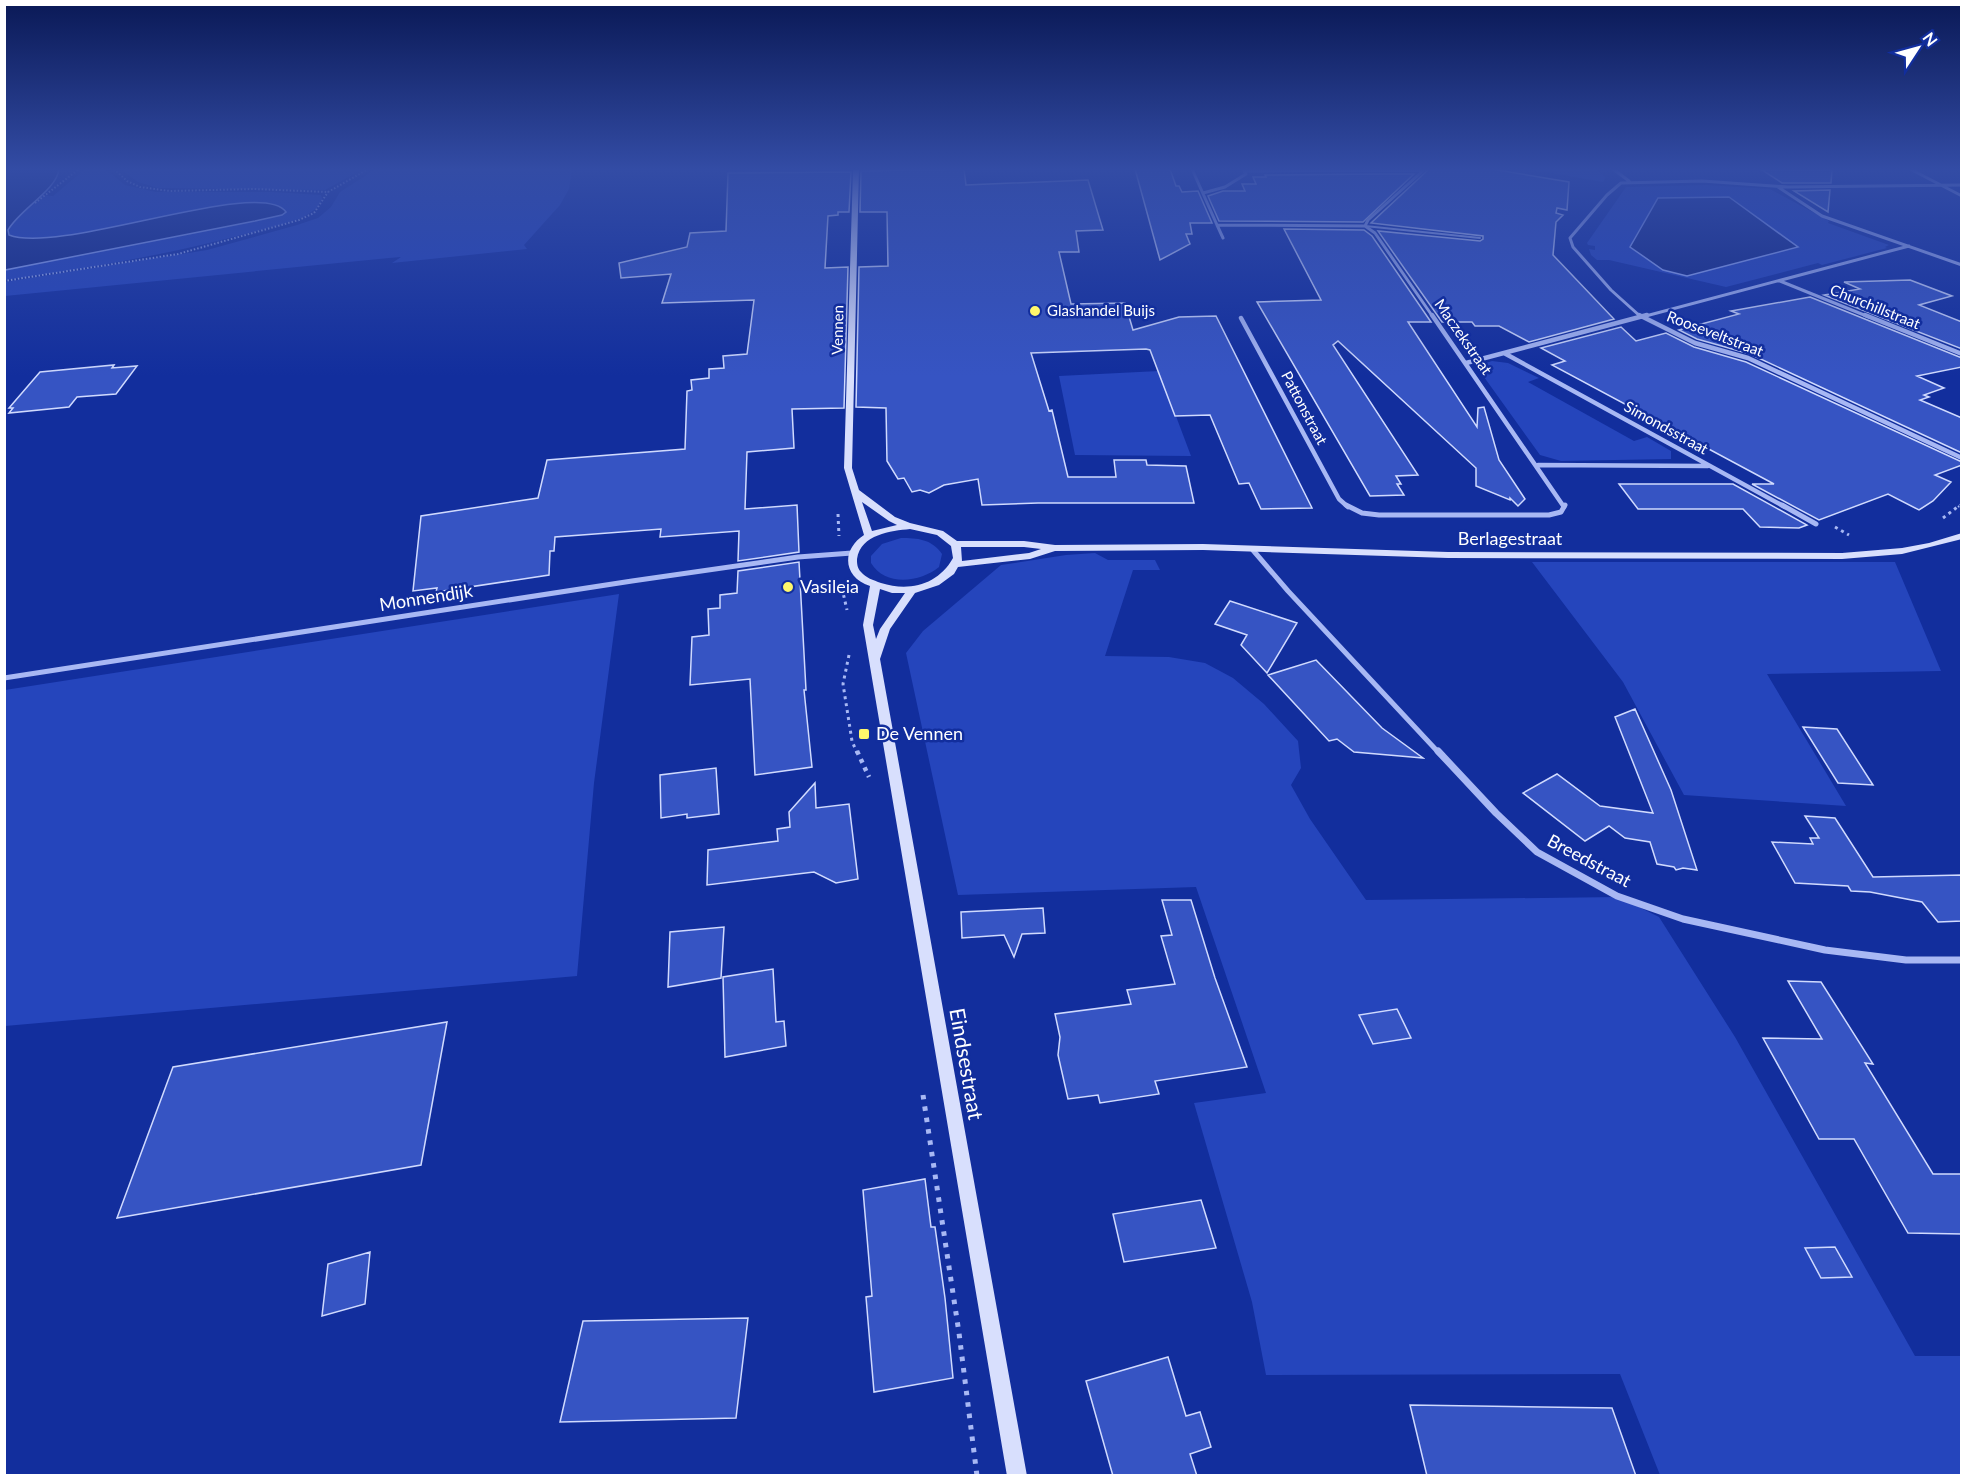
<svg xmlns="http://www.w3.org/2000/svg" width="1966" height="1480" font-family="Lato,sans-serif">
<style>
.green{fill:#2545bc;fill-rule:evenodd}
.water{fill:#12277e;stroke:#9aaff7;stroke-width:1.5}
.building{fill:#3654c3;stroke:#d0dafe;stroke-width:1.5}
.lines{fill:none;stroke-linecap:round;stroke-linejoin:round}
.path-far3{stroke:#a8b8f4;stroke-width:2;stroke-dasharray:1.5 2;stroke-linecap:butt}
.path-far2{stroke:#a8b8f4;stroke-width:3;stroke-dasharray:3 4;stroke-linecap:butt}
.path-far1{stroke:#a8b8f4;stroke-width:4.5;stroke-dasharray:4 5;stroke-linecap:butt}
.path{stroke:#a8b8f4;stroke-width:5;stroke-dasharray:4.5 7;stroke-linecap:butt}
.lane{stroke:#a8b8f4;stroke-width:2}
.street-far3{stroke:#a8b8f4;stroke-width:3}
.street-far2{stroke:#a8b8f4;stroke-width:4.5}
.street-far1{stroke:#a8b8f4;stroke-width:5}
.street{stroke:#a8b8f4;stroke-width:7}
.secondary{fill:#d8dffd;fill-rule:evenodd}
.poi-dot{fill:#fff76b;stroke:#122e9d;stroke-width:2}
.labels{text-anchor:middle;stroke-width:5;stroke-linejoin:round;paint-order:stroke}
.far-street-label{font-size:15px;fill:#fff;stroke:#122e9d}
.far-poi-label{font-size:15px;fill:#fff;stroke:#122e9d;text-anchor:start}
.street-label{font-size:18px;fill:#fff;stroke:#122e9d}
.poi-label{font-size:18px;fill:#fff;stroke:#122e9d;text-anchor:start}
.near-street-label{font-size:21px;fill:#fff;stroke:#122e9d}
</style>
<rect width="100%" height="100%" fill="#122e9d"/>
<!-- green -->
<path class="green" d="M85,169H105L125,185L156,192H273L321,195L322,199L317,208L302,218C205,248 105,266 5,280V270L256,221L282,215L286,212C258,177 63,256 9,235L8,230L16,217L40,195L53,196Z
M120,169H363L325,190L158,188L138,182Z
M376,169H572L569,189L560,205L524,245L527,249L392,263L401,257L389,258L5,296V282L207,250L297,225L318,218L331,207L340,192Z
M1529,169H1595L1606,177L1603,182Z
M1706,185L1770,189L1829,221L1828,223L1889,245L1885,247L1887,248L1822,265L1818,263L1726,287L1609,260H1597L1591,255L1589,249L1595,250V246L1588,245L1587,243L1626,187ZM1658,198L1797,247L1687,276L1633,240Z
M1492,361L1508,363L1539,378L1528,382L1634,441L1647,437L1671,451V459L1561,461L1540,455L1479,370L1483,364Z
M1159,371L1191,456L1075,455L1059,376Z
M901,538C917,538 932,539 942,554L939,567C921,582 885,587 871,563V556L882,544Z
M1095,553L1108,560H1155L1160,570H1133L1105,656L1169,657L1205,663L1233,678L1264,704L1298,741L1301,768L1291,785L1310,819L1366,900L1619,897L1659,917L1735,1037L1915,1356H1961V1475H1660L1620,1374L1266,1375L1252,1302L1194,1103L1266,1093L1196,887L958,895L906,653L923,631L1001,565L1066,555Z
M1532,562H1895L1941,671L1767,674L1846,806L1684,795L1623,682Z
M619,594L594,783L577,976L5,1026V690Z"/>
<!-- water -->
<path class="water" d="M4,169H59C57,190 20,209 8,230L9,235C61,255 261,176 286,212L282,215L255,221L5,270Z
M1729,197L1798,247L1687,276L1663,270L1630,247L1658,198Z"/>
<!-- building -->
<path class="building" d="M964,169L966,185L1088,180L1103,230L1076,231L1079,252H1059L1071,304L1125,303L1133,330L1179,317L1216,316L1312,508L1261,509L1249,483L1239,484L1210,415L1175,416L1150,350L1146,349L1031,353L1049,411L1052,410L1068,477H1116L1114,460H1146L1147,465L1186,466L1194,503H1038L982,505L978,479L944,485L929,493L920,490L912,492L904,478L898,479L887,461L886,408L856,407L859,267L888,266L887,212H860L861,171Z
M1135,169H1170L1176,186H1179L1182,192L1198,191L1212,223H1190L1192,234H1186L1190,244L1160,260Z
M1429,169H1492L1569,182L1567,210L1557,208L1556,213L1563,215L1556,222L1553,255L1614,319L1529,342L1499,326H1475L1472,322H1442L1378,231L1480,241L1483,239V236L1371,223Z
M1762,170H1832L1831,183H1782Z
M851,172L849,212H838V215L828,216L825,268L848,267L844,408L792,409L794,448L747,452L745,509L797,505L799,552L738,561L739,531L660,537L661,529L555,537L554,551H550L549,575L436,592L437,588L413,591L421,516L538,498L547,460L685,449L687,391L692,390L691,380L709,378V369L724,368L723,356L747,354L754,300L662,303L671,274L621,278L619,263L687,247L690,233L726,231L728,173Z
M1384,174H1414L1363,222L1219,221L1208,196L1223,191H1245L1242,184H1256L1253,177H1266L1265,175Z
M1830,190L1828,212L1794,191Z
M1284,229L1364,230L1372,236L1431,322H1408L1477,427L1478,408L1484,407L1499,460L1525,499L1518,506L1510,498V500L1476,486V468L1338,341L1333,345L1418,475L1396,476L1401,484H1397L1404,495L1370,496L1257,302L1321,300Z
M1910,280L1952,296L1919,305L1962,322V349L1824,295L1860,289L1844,282Z
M1810,297L1962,358V367L1917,376L1944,388L1924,395L1929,397L1920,400L1962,418V453L1750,354L1697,339L1679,330L1739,314L1731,311Z
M1621,327L1636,341L1666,333L1694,347L1746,362L1962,462V465L1935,475L1951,482L1933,501L1919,510L1888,494L1819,520L1752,484H1774L1552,365L1565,361L1541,348Z
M114,365L112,368L137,366L116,394L77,397L69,407L9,413L13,408H9L40,372Z
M1619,484H1733L1807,525L1799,528L1760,527L1743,509H1638Z
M799,562L806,690H804L812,767L755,775L750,679L690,685L692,637L709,635L708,609L720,608V595L737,593L738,571Z
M1230,601L1297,623L1267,673L1241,645L1247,635L1215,624Z
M1316,660L1382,728L1423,758L1354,752L1337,739L1329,741L1268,675Z
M1635,709L1671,790L1697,870L1683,868L1676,870L1674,867L1657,864L1650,842L1625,838L1609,826L1585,841L1523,793L1557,774L1600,806L1653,813L1615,717Z
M1803,727L1837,729L1873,785L1838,783Z
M716,768L719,814L687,818V814L661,818L660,775Z
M815,783L816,808L849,804L858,879L836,883L814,872L707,885L708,850L778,841L777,829L790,827L789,812Z
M1805,816L1835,818L1873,877L1962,875V921L1938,922L1922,902L1870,892L1851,891L1848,886L1795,883L1772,842L1813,844L1810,838H1819Z
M1162,900H1191L1215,978L1247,1067L1155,1081L1159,1094L1100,1103L1098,1095L1068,1099L1058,1055L1060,1037L1055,1014L1131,1004L1127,990L1175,984L1161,936L1172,935Z
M1043,908L1045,933L1022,934L1014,957L1004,935L962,938L961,912Z
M724,927L721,978L668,987L670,932Z
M773,969L776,1022L784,1021L786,1046L725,1057L723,977Z
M1788,981L1821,982L1873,1064L1865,1063L1933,1174H1962V1234L1908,1233L1854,1139H1819L1763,1038L1822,1039Z
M1397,1009L1411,1038L1373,1044L1359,1015Z
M447,1022L421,1165L117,1218L173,1067Z
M925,1179L931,1227H935L945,1298L953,1378L874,1392L866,1297L872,1296L863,1190Z
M1201,1200L1216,1248L1124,1262L1113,1214Z
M1835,1247L1852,1277L1821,1278L1805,1248Z
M370,1252L365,1304L322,1316L328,1264Z
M748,1318L736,1418L560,1422L583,1321Z
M1168,1357L1186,1416L1200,1412L1211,1447L1190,1454L1197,1476H1113L1086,1381Z
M1410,1405L1612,1408L1636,1476H1427Z"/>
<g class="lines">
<!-- path-far3 -->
<path class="path-far3" d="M114,169L127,181L140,187L170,191L254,189L328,192
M328,192L368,169
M35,203L79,169
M4,281L178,254L299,220L314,213L328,192
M1958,507L1962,504"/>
<!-- path-far2 -->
<path class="path-far2" d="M838,514L839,536
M1943,518L1960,505
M1835,527L1849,535
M842,588L847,610
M849,655L843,684L852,741L857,753"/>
<!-- path-far1 -->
<path class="path-far1" d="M857,751L869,777"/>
<!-- path -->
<path class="path" d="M923,1095L959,1333L977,1476"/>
<!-- lane -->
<path class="lane" d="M1365,226L1480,238"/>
<!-- street-far3 -->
<path class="street-far3" d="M1192,169L1217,225L1365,226
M1243,169L1244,171L1424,170
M1425,169L1368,220L1365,226L1375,233L1433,317
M1613,169L1629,181
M1910,169L1962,196
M1778,187L1822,216L1962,265
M1203,193L1225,187L1246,174L1244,171
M1217,225L1223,238
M1780,281L1869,317
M1641,317L1611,290L1573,247L1570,238L1607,195L1621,183L1702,181L1788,187L1962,185
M1642,317L1909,246"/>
<!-- street-far2 -->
<path class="street-far2" d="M1432,315L1564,507
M1639,315L1695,343L1748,358L1962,458
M1865,315L1962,354
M1241,318L1339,499L1348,507
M1504,353L1785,507
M1466,363L1647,315
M1538,465L1708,466"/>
<!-- street-far1 -->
<path class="street-far1" d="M1346,505L1362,513L1379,515H1549L1561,512L1565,505
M1782,505L1816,524
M1252,549L1288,591L1439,753
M4,678L632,581L798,557L852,553"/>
<!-- street -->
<path class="street" d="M1438,751L1496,813L1537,852L1617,896L1683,919L1825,950L1906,960H1962"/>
<!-- secondary -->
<path class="secondary" d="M853,169H859L852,468L859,490L895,517L910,523L943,531L957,541H1024L1055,545L1203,544L1448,552L1842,553L1902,548L1929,543L1962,533V539L1902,554L1842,559L1448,558L1203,550L1055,551L1030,559L958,567L954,574L939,585L915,593L890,629L880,659L1027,1476H1007L863,625L870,586C843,577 841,550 864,535L844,468ZM862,502L889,521L897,525L872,531ZM910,529L937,535L951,546L953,558C938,585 909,592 881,583C873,580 866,578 861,572C857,568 857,563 857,559C861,534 891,531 910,529ZM961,547H1024L1041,549L1029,553L962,561ZM880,589L892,593H905L880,629L876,639L873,625Z"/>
</g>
<!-- sky -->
<linearGradient id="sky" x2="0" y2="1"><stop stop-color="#0a1956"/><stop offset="0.45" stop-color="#334ca5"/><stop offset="1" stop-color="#334ca5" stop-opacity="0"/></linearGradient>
<rect width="1966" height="376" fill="url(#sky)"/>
<!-- markers -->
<g class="poi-dot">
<circle cx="1035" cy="311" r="6"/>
<circle cx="788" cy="587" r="6"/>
<rect x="858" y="728" width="12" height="12" rx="3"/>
</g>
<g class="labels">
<!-- far-street labels -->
<g class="far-street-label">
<text transform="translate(1875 307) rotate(22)" y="5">Churchillstraat</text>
<text transform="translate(838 330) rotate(-89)" y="5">Vennen</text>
<text transform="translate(1715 334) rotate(21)" y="5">Rooseveltstraat</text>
<text transform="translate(1463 337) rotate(55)" y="5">Maczekstraat</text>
<text transform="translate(1304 408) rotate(62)" y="5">Pattonstraat</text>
<text transform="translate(1666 428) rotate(29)" y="5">Simondsstraat</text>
</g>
<!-- far-poi labels -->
<g class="far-poi-label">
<text x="1047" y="316">Glashandel Buijs</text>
</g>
<!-- street labels -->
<g class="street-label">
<text x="1510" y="545">Berlagestraat</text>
<text transform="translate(426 598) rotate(-9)" y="6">Monnendijk</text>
<text transform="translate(1589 861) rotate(28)" y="6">Breedstraat</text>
</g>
<!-- poi labels -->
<g class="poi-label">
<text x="800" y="593">Vasileia</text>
<text x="876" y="740">De Vennen</text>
</g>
<!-- near-street labels -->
<g class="near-street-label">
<text transform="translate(966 1064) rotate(80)" y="7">Eindsestraat</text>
</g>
</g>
<!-- border -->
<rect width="1966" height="1480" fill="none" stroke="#ffffff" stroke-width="12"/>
<!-- north arrow -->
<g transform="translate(1918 48) rotate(54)" stroke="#122e9d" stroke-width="4.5" paint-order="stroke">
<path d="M0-4.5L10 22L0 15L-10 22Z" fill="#ffffff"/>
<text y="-9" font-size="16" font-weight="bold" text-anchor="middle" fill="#ffffff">N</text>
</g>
</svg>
